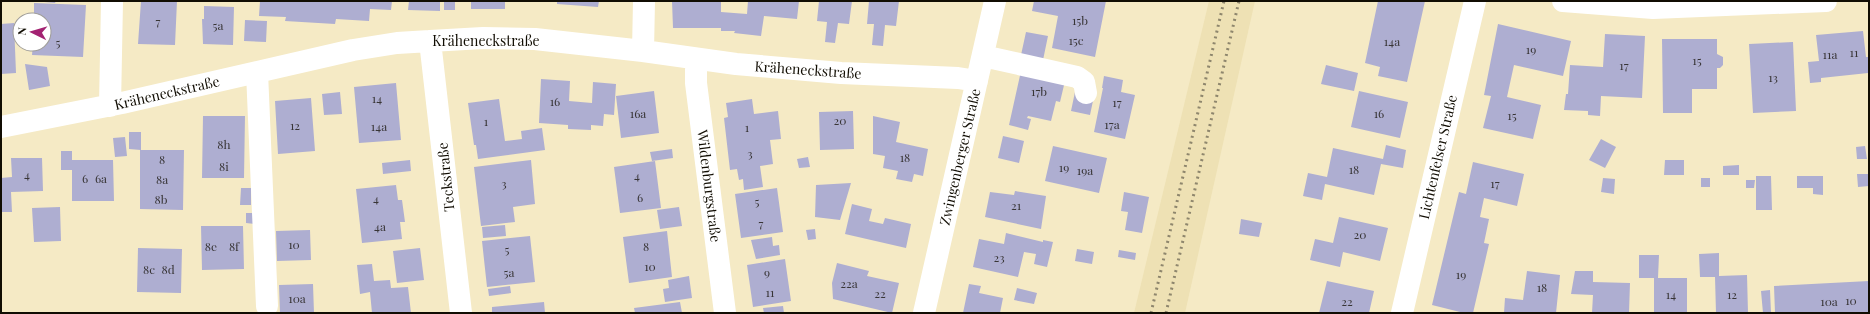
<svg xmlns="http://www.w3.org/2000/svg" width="1870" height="314" font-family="'Playfair Display',serif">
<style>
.built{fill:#eee1b4}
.building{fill:#aeaed1}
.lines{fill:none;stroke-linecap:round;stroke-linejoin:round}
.minor{stroke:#fff;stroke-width:22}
.rail{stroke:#8e866d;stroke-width:3;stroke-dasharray:2 4;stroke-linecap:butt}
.labels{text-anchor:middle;stroke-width:3;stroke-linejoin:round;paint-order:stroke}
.number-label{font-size:12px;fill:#383536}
.street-label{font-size:14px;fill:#110d03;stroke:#fff}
</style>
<rect width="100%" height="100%" fill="#f5eac5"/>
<!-- built -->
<path class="built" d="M1209,1H1255L1185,313H1134Z"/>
<!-- building -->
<path class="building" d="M33,1H56L55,3Z
M141,1H177L175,45L138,44Z
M260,1H392L391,10L370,9L369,21L336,19L335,24L285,21L286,17L259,16Z
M409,1H440V11L408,10Z
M444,1H455V10H444Z
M471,1H505V9H471Z
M557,1H599L598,7L557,4Z
M672,1H721V12L747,14L748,1H799L797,19L764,16L761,36L734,33L735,31H721V28H673Z
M819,1H852L849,24L838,23L835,43L825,42L827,22L817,21Z
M869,1H899L896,26L885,25L883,46L872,45L874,24H867Z
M1034,1H1106L1095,57L1052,48L1058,16L1032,11Z
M1378,1H1425L1407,82L1378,76L1380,67L1365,63Z
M34,3L86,5L83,57L32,55L33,44H44V20H34Z
M204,6L234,7L233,45L203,44L202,19H204Z
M245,20L267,21L266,42L244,41Z
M14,23L16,73L1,74V24Z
M1498,24L1571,41L1563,76L1514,65L1507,97L1541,105L1533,139L1483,128L1491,96L1484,95Z
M1863,31L1866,57H1869V77L1868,73L1821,78V82L1810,83L1808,62L1819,61L1816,35Z
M1026,32L1048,36L1043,60L1021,55Z
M1605,34L1645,36L1642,98L1601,96L1600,116L1588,115V111L1564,110L1566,94H1568L1570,65L1603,67Z
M1662,39H1717V54L1723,57V65L1720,68H1717V89H1692V113H1663Z
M1793,42L1796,111L1753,113L1749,44Z
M25,64L47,67L50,86L29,90Z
M1326,65L1358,73L1354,91L1321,84Z
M1021,71L1065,81L1060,102L1056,101L1051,121L1028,116L1027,118L1031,119L1028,130L1009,125Z
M1104,76L1123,80L1121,92L1135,95L1125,139L1094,132L1103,88H1102Z
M541,79L570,81L569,101L592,103L593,82L616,84L614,115L604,114L603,126L591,125V130L568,129V125L539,123Z
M396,83L401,140L359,143L354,87Z
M654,91L659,133L621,138L616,96Z
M1359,91L1408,102L1400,138L1351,127Z
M340,92L342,114L324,115L322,94Z
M1075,92L1094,96L1090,115L1071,111Z
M311,98L315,151L278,154L275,101Z
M499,99L505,141L522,139L521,131L542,128L545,150L478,159L476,145H474L468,103Z
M752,99L754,114L778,111L781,139L770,140L773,164L760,166L763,187L744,190L743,179L739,180L737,169L730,170L724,118L728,117L726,103Z
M853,111L854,149L820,150L819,112Z
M203,116H245L244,178H202Z
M873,116L900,122L896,142L928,149L923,176L914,174L912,182L896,179L898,171L883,168L885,156L873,154Z
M129,132H141V150L129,149Z
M1003,136L1024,141L1019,163L998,158Z
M125,137L127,156L115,157L113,138Z
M1601,139L1616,147L1605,168L1589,160Z
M1386,145L1406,150L1403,168L1381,164L1374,195L1325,184L1322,200L1303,196L1308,173L1327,177L1333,148L1383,159Z
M1053,146L1107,158L1099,193L1045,181Z
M1865,146L1867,159H1857L1856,147Z
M672,149L673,158L652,161L650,152Z
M140,150H184L183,210L140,209Z
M61,151H72V160H113L114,201H72V170H61Z
M808,157L810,167L799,168L797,159Z
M11,158H42L43,191L11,192L12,212H1V178L12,177Z
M410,160L411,171L383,174L382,163Z
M531,160L535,204L513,207L515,222L481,226L474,167Z
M1665,160H1684V175H1664Z
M655,161L661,208L620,213L614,167Z
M1473,162L1524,174L1517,206L1484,198L1480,217L1489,219L1484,243L1489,244L1473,313H1464L1432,305L1459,192L1466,194Z
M1739,165V175H1723V166Z
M1857,174H1868L1869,186L1858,187Z
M1756,176H1771L1772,210H1756Z
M1797,176H1823V195L1813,194V188H1797Z
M1603,178L1615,179L1614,194L1601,192Z
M1701,178H1710V187H1701Z
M1746,180H1755L1754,188H1746Z
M851,183L840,220L815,217L816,185Z
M396,185L398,200H402L405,222H400L402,239L362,243L356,189Z
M241,188H251V205H240Z
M777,188L783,232L741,238L735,194Z
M1015,191L1046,196L1041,229L985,217L990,192L1014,195Z
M1124,192L1149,197L1142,233L1125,230L1128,212L1121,211Z
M852,204L872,209L869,221L883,224L885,218L911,224L906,248L845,234Z
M60,207L61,241L34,242L32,208Z
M679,207L682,226L660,229L657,210Z
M246,213H256L255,224L246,223Z
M1339,217L1388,228L1380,261L1343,252L1340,267L1310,260L1315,239L1333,243Z
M1241,219L1262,223L1259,237L1239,234Z
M505,225L506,236L483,238L482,227Z
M201,226H243L244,269L202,270Z
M815,229L816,239L808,240L806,230Z
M310,230L311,260L277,261L276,231Z
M667,231L672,277L629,283L623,237Z
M1006,233L1043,242V240L1053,242L1047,267L1034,264L1036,254L1024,252L1018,277L973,267L979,239L1004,244Z
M530,236L535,282L487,287L482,241Z
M772,237L773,246L779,245L780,255L756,259L751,240Z
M138,248L182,249L181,293L137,292Z
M420,248L424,280L397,283L393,251Z
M1077,249L1094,252L1092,264L1075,261Z
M1119,250L1136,253L1135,260L1118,257Z
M1719,253V276L1747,275L1748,313H1716L1715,277H1700L1699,254Z
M1639,255H1659L1658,278H1687V313H1654V278H1639Z
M785,259L791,301L753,307L747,265Z
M837,263L869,271L867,276L899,283L892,313L833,299L832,283Z
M372,264L374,281L390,280L391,288L408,287L411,313H372L370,292L360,294L357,265Z
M1527,271L1560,275L1556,313H1504L1505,298L1523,300Z
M1575,271H1593V282L1630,283L1629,313H1592L1593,295L1571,294Z
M689,276L692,298L665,302L663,289L669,288L668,280Z
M1327,281L1374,291L1369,313H1319Z
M1869,281V313H1775L1774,286Z
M313,284L314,313H280L279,285Z
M969,284L981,286L979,293L1003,298L1000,313H963Z
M510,286L511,293L489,296L488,289Z
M1017,288L1037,293L1034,304L1014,300Z
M1770,290L1771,313H1763L1761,291Z
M544,302L545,313H492V307Z
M680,302L682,313H635L634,308Z
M783,306L784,313H764L763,308Z"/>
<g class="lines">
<!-- minor -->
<path class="minor" d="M1563,1L1653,8L1826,1
M430,41L461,313
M643,51L644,1
M983,56L1077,77L1084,82L1086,93
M696,59V83L725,313
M257,72L267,306
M110,106L112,1
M1,127L122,103L353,50L397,43L430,41L483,38L535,39L643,51L736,64L841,73L958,78L977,81
M924,313L995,1
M1402,313L1475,1"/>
<!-- rail -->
<path class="rail" d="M1151,313L1224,1
M1166,313L1239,1"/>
</g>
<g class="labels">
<!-- number labels -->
<g class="number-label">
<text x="1080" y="25">15b</text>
<text x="158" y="26">7</text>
<text x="218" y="30">5a</text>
<text x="1076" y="45">15c</text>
<text x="1392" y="46">14a</text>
<text x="58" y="47">5</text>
<text x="1531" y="54">19</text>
<text x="1854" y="57">11</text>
<text x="1830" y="59">11a</text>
<text x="1697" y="65">15</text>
<text x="1624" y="70">17</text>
<text x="1773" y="82">13</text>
<text x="1039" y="96">17b</text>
<text x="377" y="103">14</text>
<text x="555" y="106">16</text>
<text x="1117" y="107">17</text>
<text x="638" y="118">16a</text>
<text x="1379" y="118">16</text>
<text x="1512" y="120">15</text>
<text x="840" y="125">20</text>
<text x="486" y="126">1</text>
<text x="1112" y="129">17a</text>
<text x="295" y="130">12</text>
<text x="379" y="131">14a</text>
<text x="747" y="132">1</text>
<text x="224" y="149">8h</text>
<text x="750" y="158">3</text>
<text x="905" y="162">18</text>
<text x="162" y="164">8</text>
<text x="224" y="171">8i</text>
<text x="1064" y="172">19</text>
<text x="1354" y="174">18</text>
<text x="1085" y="175">19a</text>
<text x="27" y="179">4</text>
<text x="637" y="180">4</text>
<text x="85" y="183">6</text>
<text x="101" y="183">6a</text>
<text x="162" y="184">8a</text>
<text x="504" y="188">3</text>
<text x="1495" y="188">17</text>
<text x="640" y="202">6</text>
<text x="376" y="203">4</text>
<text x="161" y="204">8b</text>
<text x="757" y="206">5</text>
<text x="1016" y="210">21</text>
<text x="761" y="228">7</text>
<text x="380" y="231">4a</text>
<text x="1360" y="239">20</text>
<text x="294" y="249">10</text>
<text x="211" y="251">8e</text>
<text x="234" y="251">8f</text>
<text x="646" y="251">8</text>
<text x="507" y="254">5</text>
<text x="999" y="262">23</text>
<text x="650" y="271">10</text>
<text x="149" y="274">8c</text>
<text x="168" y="274">8d</text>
<text x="509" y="277">5a</text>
<text x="767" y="277">9</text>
<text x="1461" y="279">19</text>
<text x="849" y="288">22a</text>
<text x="1542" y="292">18</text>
<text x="770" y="297">11</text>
<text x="880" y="298">22</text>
<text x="1671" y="299">14</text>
<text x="1732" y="299">12</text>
<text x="297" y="303">10a</text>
<text x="1851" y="305">10</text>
<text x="1347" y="306">22</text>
<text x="1829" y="306">10a</text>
</g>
<!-- street labels -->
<g class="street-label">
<text x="486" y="46">Kräheneckstraße</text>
<text transform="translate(808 70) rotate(4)" y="5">Kräheneckstraße</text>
<text transform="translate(167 93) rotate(-13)" y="5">Kräheneckstraße</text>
<text transform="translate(960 157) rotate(-77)" y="5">Zwingenberger Straße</text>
<text transform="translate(1438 157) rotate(-77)" y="5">Lichtenfelser Straße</text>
<text transform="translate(446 177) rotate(-96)" y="5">Teckstraße</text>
<text transform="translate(709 186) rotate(83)" y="5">Wildenburgstraße</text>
</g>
</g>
<!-- border -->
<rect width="1870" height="314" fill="none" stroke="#110d03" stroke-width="4"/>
<!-- north arrow -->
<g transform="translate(32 32) rotate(275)"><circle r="19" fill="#ffffff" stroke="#a09e9a"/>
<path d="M0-3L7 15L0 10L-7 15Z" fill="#a32272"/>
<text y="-6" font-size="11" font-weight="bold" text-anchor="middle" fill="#110d03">N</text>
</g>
</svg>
